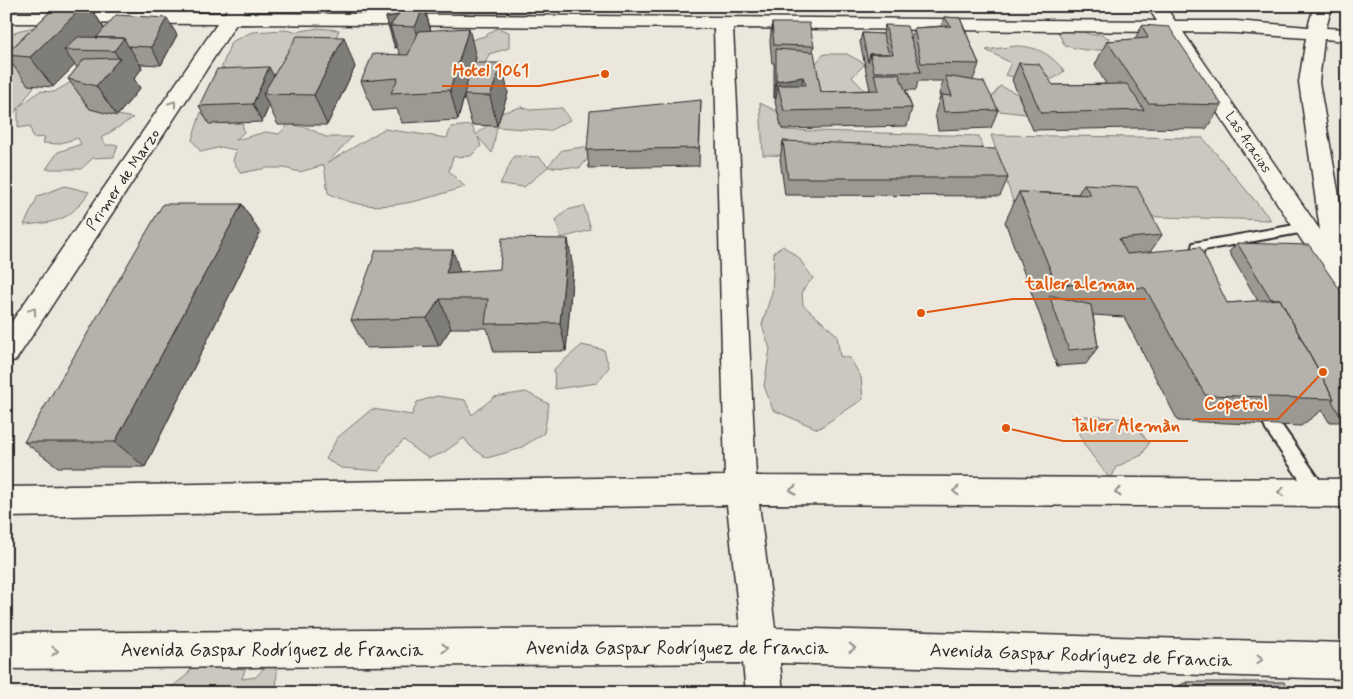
<svg xmlns="http://www.w3.org/2000/svg" width="1353" height="699" font-family="Mynerve,sans-serif">
<style>
.green{fill:#cbc8bf;stroke:#7b7a75}
.lines{fill:none;stroke-linecap:round;stroke-linejoin:round}
.lane-casing{stroke:#2b2b2b;stroke-width:4}
.street-casing{stroke:#2b2b2b;stroke-width:3}
.lane{fill:#f7f3e8;fill-rule:evenodd}
.street{fill:#f7f3e8;fill-rule:evenodd}
.wall{fill:#9c9993;stroke:#2b2b2b}
.shaded-wall{fill:#7f7d78;stroke:#2b2b2b}
.building{fill:#b5b2ab;stroke:#2b2b2b}
.oneway{stroke:#918f8a}
.labels{text-anchor:middle;stroke-width:4;stroke-linejoin:round;paint-order:stroke}
.far-street-label{font-size:14px;fill:#2b2b2b;stroke:#f7f3e8}
.street-label{font-size:16px;fill:#2b2b2b;stroke:#f7f3e8}
.near-street-label{font-size:19px;fill:#2b2b2b;stroke:#f7f3e8}
.leader{fill:none;stroke:#df570e;stroke-width:2}
.callout-dot{fill:#df570e;stroke:#f7f3e8;stroke-width:2}
.callout-label{font-size:18px;text-anchor:middle;font-weight:bold;fill:#df570e;stroke:#f7f3e8;stroke-width:4;stroke-linejoin:round;paint-order:stroke}
</style>
<rect width="100%" height="100%" fill="#ebe7dd"/>
<filter id="ink" filterUnits="userSpaceOnUse"><feTurbulence type="fractalNoise" baseFrequency=".02" numOctaves="2"/><feDisplacementMap in="SourceGraphic" scale="10" xChannelSelector="R" yChannelSelector="G"/><feConvolveMatrix kernelMatrix="1 2 1 2 8 2 1 2 1" color-interpolation-filters="sRGB"/></filter>
<g filter="url(#ink)">
<!-- green -->
<path class="green" d="M471,6H529V20L458,15L466,7Z
M38,26L75,29L20,106L40,91L54,92L78,78L105,80L81,99L90,109L133,118L101,138L106,145H118L114,157L93,158L81,169H46L58,152L81,144L78,138L57,144L43,143L45,137L33,138L30,126L18,128V108L6,124V41L17,31Z
M1071,26L1091,35L1099,34L1109,38L1105,50H1085L1065,46L1058,32Z
M318,28L339,30L333,45L287,91L219,75L231,42L252,32L285,30L296,32Z
M497,28L509,32V48L489,54L485,64L473,66L471,40L485,36Z
M1016,46C1037,46 1052,55 1064,71C1047,88 1026,80 1005,75L1011,63L986,50Z
M824,54H847L865,64L852,77L866,92L816,103L815,64Z
M1000,86L1018,94L1026,114L999,111L992,97Z
M760,103L778,112L782,129L785,130L979,136L986,160L763,155Z
M521,107L530,110L562,108L570,120L549,131L497,127L492,153L478,137L481,146L471,156L453,157L449,171L465,187C417,201 375,218 328,193L324,165L300,172L284,168H267L241,173L233,161L236,150L221,147L201,152L192,140L201,112L225,115L242,122L244,132L236,140L266,132L279,134L289,124L308,128L326,137H352L327,163L384,129L447,138L451,127L472,125L476,135L501,113Z
M991,135L1203,138L1271,220L1017,213Z
M591,146L590,156L580,168L548,167L524,187L500,184L514,156L539,157L548,166L562,150Z
M65,186L89,192C69,222 57,222 24,225L38,196Z
M584,206L591,230L561,238L556,220L567,210Z
M783,246L798,257L813,278L802,291L803,305L837,335L840,356L850,358L861,377L863,399L818,429L773,410L764,386L770,349L762,325L772,292L774,252Z
M582,345L604,350L609,367L597,383L555,389L554,369Z
M526,392L549,404L544,433L519,449L487,458L471,447L464,438L443,453L429,458L417,451L404,440L389,455L380,471L341,468L326,459L337,438L372,409L412,415L417,402L437,396L465,400L472,415L494,397Z
M1070,415L1130,419L1149,443L1142,455L1116,467L1111,480L1085,446Z
M268,663L277,670L276,693H164L187,675L194,664L246,666L242,679L256,677Z"/>
<g class="lines">
<!-- lane casing -->
<g class="lane-casing">
<path id="lane" d="M1306,223L1311,225L1313,228L1311,231L1204,250L1199,270H1189L1187,266L1193,243Z
M1272,418L1278,420L1324,486L1327,492L1324,498L1318,500L1312,498L1266,430L1264,425L1266,420Z"/>
</g>
<!-- street casing -->
<g class="street-casing">
<path id="street" d="M229,6H247L243,13L1157,21L1147,6H1165L1175,21H1236L1308,27L1314,6H1332L1326,28L1347,29V41L1324,39L1319,82L1347,242V298L1338,295L1164,32L733,28L756,476L1347,479V507L759,504L775,628L1347,643V679L780,663L783,693H746L743,663L6,669V633L740,627L727,505L6,517V487L725,476L714,28L236,24L16,360L6,363V330L217,24L6,23V11L225,13ZM1183,32L1236,33L1306,38L1299,82L1320,230Z"/>
</g>
<!-- lane -->
<use href="#lane" class="lane"/>
<!-- street -->
<use href="#street" class="street"/>
</g>
<!-- wall -->
<path class="wall" d="M56,6H90L104,28L177,35L161,65L140,64L142,68L134,79L140,88L117,116L90,109L68,79L77,68L75,65L53,87L28,85L6,56V54Z
M392,6H424L431,31L476,58L474,63L508,93L497,126L472,125L464,97L458,120L402,123L397,109L373,111L361,81L400,54L397,47L395,48L386,18Z
M944,17L960,18L979,64L973,80L998,110L991,128L938,130L935,113L940,97L939,94L943,81H918L916,90H906L912,108L907,126L782,129L775,102L776,98H774V63H772L770,41L772,23L814,46L813,52L821,92L870,90L860,42L862,33L883,34L885,25L911,39L914,28L941,26Z
M1142,25L1222,105L1206,129L1133,128L1033,130L1012,80L1019,63L1053,85L1106,84L1095,65L1107,41L1135,39Z
M355,67L327,125H278L269,106L262,122L209,124L199,106L274,76Z
M701,100L699,166L589,168L587,150Z
M783,141L1008,178L1000,196L785,195L780,159Z
M1084,184L1162,235L1150,252L1227,303L1258,301L1229,252L1237,243L1347,300V422H1329L1322,410L1301,426L1178,421L1124,317L1093,315L1098,347L1086,364L1057,366L1039,313L1005,222L1019,192L1078,194Z
M242,204L260,233L145,467H58L24,442Z
M573,268L566,351L494,352L487,328H451L439,346L366,348L351,320L460,272Z
M1187,682L1289,693H1163Z"/>
<!-- shaded-wall -->
<path class="shaded-wall" d="M84,6H90L106,32L94,45L64,50L75,65L53,87L30,57Z
M424,6L432,35L424,56L415,27Z
M399,14L390,26L397,47L395,48L386,18Z
M167,18L177,35L161,65L151,47Z
M469,28L476,58L465,95H464V97L458,120L450,90Z
M344,37L355,67L327,125L314,95Z
M124,38L142,68L134,79L140,88L117,116L96,86L119,59L114,51Z
M502,63L508,93L497,126L490,96Z
M269,67L278,84L263,94L269,106L262,122L253,104Z
M803,77L800,95L778,85L776,98H774L776,81Z
M242,204L260,233L145,467L115,442Z
M568,239L573,268L566,351L560,323Z
M453,250L462,279L446,273Z
M440,299L451,328L439,346L427,318Z"/>
<!-- building -->
<path class="building" d="M56,6H84L30,57L6,55V54Z
M392,6H424L415,27L390,26L399,14L386,18Z
M116,15L167,18L151,47L128,46L124,38H96Z
M944,17L960,18L979,64L921,63L914,28L951,26Z
M772,23H809L814,46L774,45Z
M885,25L907,26L921,72H874L870,54H893Z
M1142,25L1169,27L1222,105L1148,103L1107,41L1148,38Z
M469,28L450,90L391,93L398,78L361,81L373,54L408,55L419,31Z
M862,33L883,34L889,54H870L868,62Z
M297,36L344,37L314,95L263,94Z
M78,37L124,38L114,51L64,50Z
M776,49L814,52L821,92L879,90L874,74H899L912,108L784,111L778,85H806L803,77L776,81Z
M120,58L96,86L68,79L84,59Z
M472,63H502L490,96L464,95Z
M1019,63L1039,64L1053,85L1127,84L1144,110L1041,113Z
M269,67L253,104L199,106L217,69Z
M945,76L984,82L998,110L944,112L941,95L952,96Z
M701,100L699,148L587,150L590,111Z
M783,141L996,149L1008,178H788Z
M1084,184L1137,187L1162,235L1119,239L1127,254L1200,247L1227,303L1280,299L1334,399L1205,395L1145,288L1056,284L1019,192L1091,195Z
M163,204H242L115,442H24Z
M502,238L568,239L560,323L485,324L488,299H440L427,318L351,320L376,250H453L446,273L500,269Z
M1237,243L1309,245L1347,300V414H1339L1332,401L1334,399L1280,299H1271Z
M1049,295L1091,305L1098,347L1069,350Z
M1187,682H1284L1289,693H1191Z"/>
<!-- one-way arrows -->
<defs><path id="oneway-chevron" d="M-2-3.5L2.5 0L-2 3.5" fill="none" stroke-width="1.6" stroke-linecap="round" stroke-linejoin="round" transform="scale(1.25)"/></defs>
<g class="oneway">
<use href="#oneway-chevron" transform="translate(173 104) rotate(-56)"/>
<use href="#oneway-chevron" transform="translate(33 311) rotate(-56)"/>
<use href="#oneway-chevron" transform="translate(793 490) rotate(-180)"/>
<use href="#oneway-chevron" transform="translate(956 491) rotate(-180)"/>
<use href="#oneway-chevron" transform="translate(1118 492) rotate(-180)"/>
<use href="#oneway-chevron" transform="translate(1281 492) rotate(-180)"/>
<use href="#oneway-chevron" transform="translate(445 648)"/>
<use href="#oneway-chevron" transform="translate(852 648) rotate(2)"/>
<use href="#oneway-chevron" transform="translate(55 651)"/>
<use href="#oneway-chevron" transform="translate(1260 659) rotate(2)"/>
</g>
</g>
<g class="labels">
<!-- far-street labels -->
<g class="far-street-label">
<text transform="translate(1249 142) rotate(56)" y="5">Las Acacias</text>
</g>
<!-- street labels -->
<g class="street-label">
<text transform="translate(122 179) rotate(-56)" y="6">Primer de Marzo</text>
</g>
<!-- near-street labels -->
<g class="near-street-label">
<text x="677" y="654">Avenida Gaspar Rodríguez de Francia</text>
<text x="272" y="656">Avenida Gaspar Rodríguez de Francia</text>
<text transform="translate(1081 654) rotate(2)" y="7">Avenida Gaspar Rodríguez de Francia</text>
</g>
</g>
<!-- callouts -->
<path class="leader" d="M605 74L539 86H442M921 313L1013 299H1146M1323 372L1278 419H1194M1006 428L1063 441H1188"/>
<g class="callout-dot">
<circle cx="605" cy="74" r="5"/>
<circle cx="921" cy="313" r="5"/>
<circle cx="1323" cy="372" r="5"/>
<circle cx="1006" cy="428" r="5"/>
</g>
<g class="callout-label">
<text x="491" y="76">Hotel 1061</text>
<text x="1080" y="289">taller aleman</text>
<text x="1236" y="409">Copetrol</text>
<text x="1126" y="431">Taller Alemàn</text>
</g>
<!-- margin -->
<rect width="1353" height="699" fill="none" stroke="#f7f3e8" stroke-width="25"/>
<rect x="12" y="12" width="1328" height="674" fill="none" stroke="#2b2b2b" stroke-width="2" filter="url(#ink)"/>
</svg>
